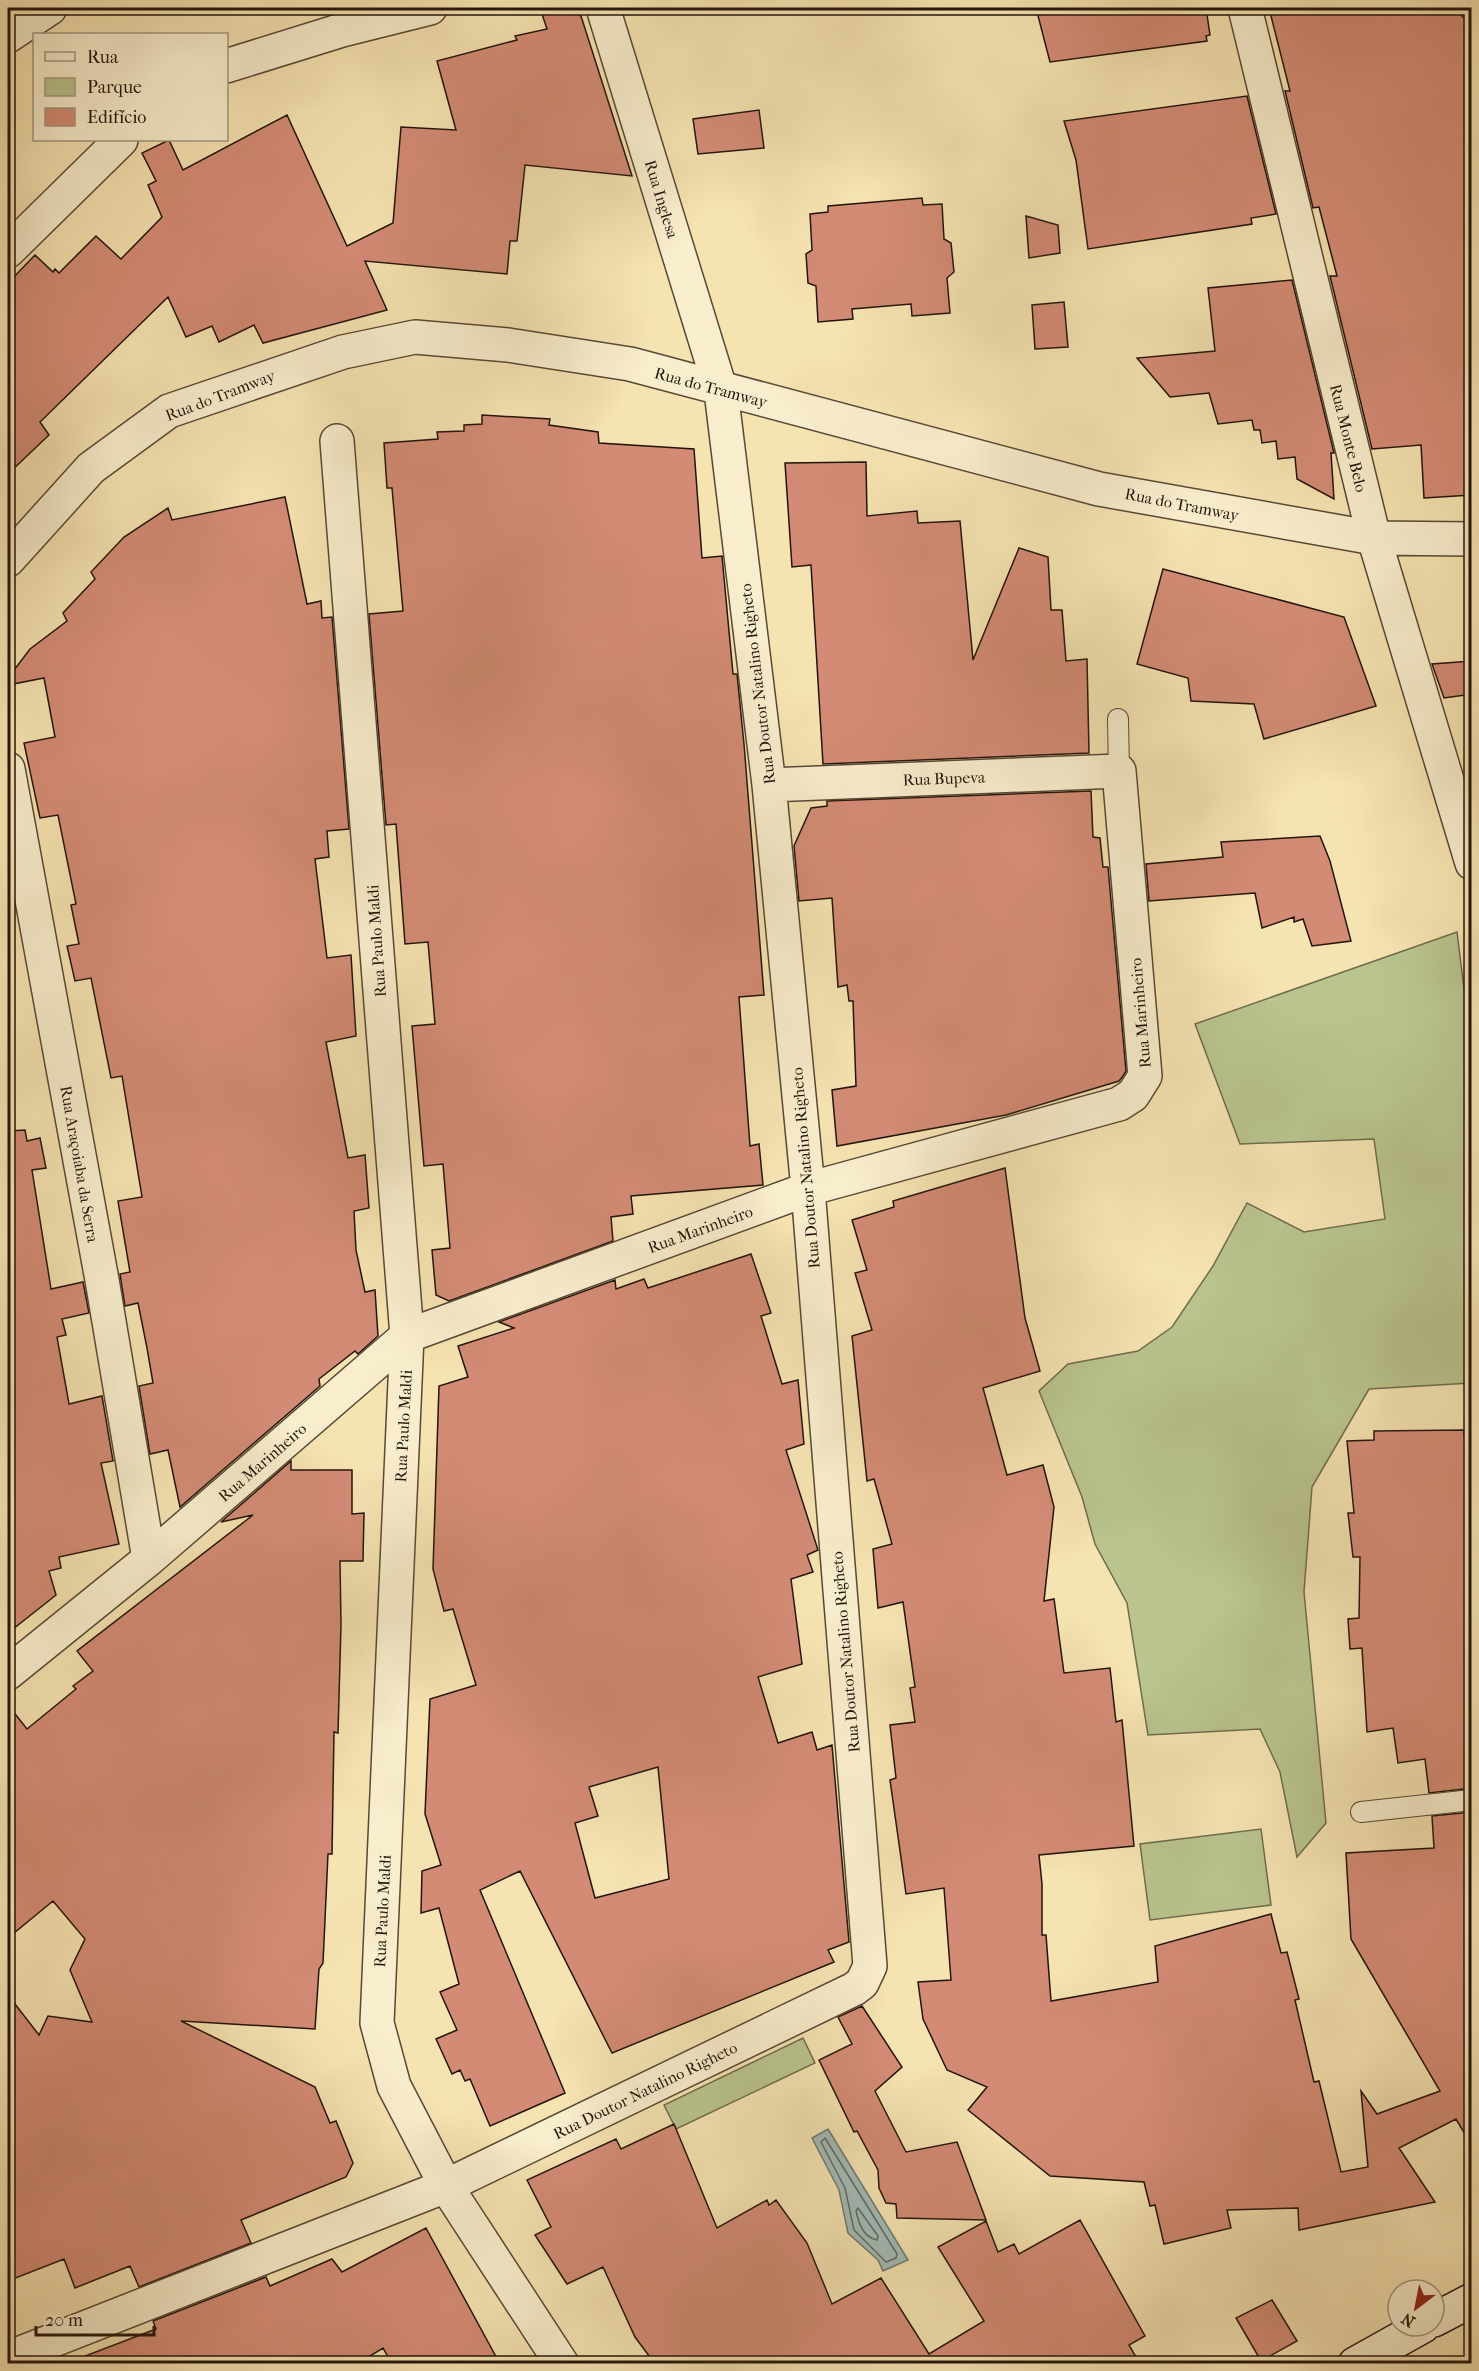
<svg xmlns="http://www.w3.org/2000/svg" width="1479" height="2371" font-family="'IM FELL French Canon',serif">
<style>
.green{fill:#b9c48e;stroke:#6e6c4d;stroke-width:1.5}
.water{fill:#a1bbb7;stroke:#6f7973;stroke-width:1.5}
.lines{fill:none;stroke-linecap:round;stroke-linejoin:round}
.shore{stroke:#626862;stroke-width:1.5}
.building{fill:#d38b75;stroke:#23150c;stroke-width:1.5;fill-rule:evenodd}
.lane-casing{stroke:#584835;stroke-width:22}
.street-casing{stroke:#584835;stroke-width:36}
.secondary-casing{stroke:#23150c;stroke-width:36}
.lane{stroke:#f8edcc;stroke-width:20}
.street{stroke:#f8edcc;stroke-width:33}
.secondary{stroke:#f8edcc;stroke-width:33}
.labels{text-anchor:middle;stroke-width:4.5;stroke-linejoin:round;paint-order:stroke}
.street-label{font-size:16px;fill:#23150c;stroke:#f8edcc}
</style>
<rect width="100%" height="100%" fill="#f5e3b1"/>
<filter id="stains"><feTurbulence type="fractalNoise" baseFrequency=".00333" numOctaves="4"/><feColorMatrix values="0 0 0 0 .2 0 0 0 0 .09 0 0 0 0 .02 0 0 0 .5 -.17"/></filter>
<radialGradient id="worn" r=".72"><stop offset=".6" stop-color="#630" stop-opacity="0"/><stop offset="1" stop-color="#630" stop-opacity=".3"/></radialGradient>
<!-- green -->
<path class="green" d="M1457,932L1472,1053L1471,1383L1369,1389L1312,1487L1304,1592L1326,1823L1297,1857L1280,1772L1260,1729L1148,1735L1127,1603L1095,1544L1082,1497L1039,1391L1068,1364L1138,1351L1172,1327L1213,1266L1247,1203L1304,1232L1385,1219L1374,1139L1240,1144L1195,1024Z
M1261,1829L1271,1905L1150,1920L1140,1844Z
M803,2038L815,2063L676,2129L664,2105Z"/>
<!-- water -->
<path class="water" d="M828,2129L908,2260L883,2271L878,2260L848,2233L839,2190L812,2138Z"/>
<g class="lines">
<!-- shore -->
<path class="shore" d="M825,2138L897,2254L896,2258L886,2262L854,2230L845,2188L821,2142Z
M858,2208L878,2236L877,2240C863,2237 859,2224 856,2211Z"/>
</g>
<!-- building -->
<path class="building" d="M540,8H565L581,16L632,176L525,165L517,241H510L507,274L365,261L387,310L263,343L254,325L219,342L212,326L186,337L168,297L40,422L49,435L8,474V283L35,255L53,272L55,269L59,273L96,236L121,259L162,217L148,185L156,181L142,153L169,140L183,170L287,115L347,246L393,223L401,127L456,130L437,61L517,40L515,36L547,29Z
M1036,8H1206L1210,35L1206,36L1207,41L1050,62Z
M1269,8H1454L1472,26V495L1424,498L1421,445L1372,449L1330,276H1337L1319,207L1313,208L1285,91H1290Z
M1247,96L1276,214L1251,218L1252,224L1088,249L1076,160L1064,121Z
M759,110L764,148L698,154L693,119Z
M922,198L923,205L942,204L944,239L951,243L954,272L947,278L950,313L912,316L911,304L852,309L853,319L818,322L816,286L808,283L806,254L812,250L810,214L828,212V206Z
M1026,216L1058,225L1060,253L1029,258Z
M1292,280L1334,453H1331L1334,499L1297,479L1295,457L1278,459L1276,441L1262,443L1260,430H1254L1252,420L1218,424L1209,393L1170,397L1137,358L1215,351L1208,288Z
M1064,302L1068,347L1035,349L1032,305Z
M482,415L550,419L549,425L598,432L599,443L694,449L702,558L722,556L733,674H737L744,744L764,995L739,997L750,1146L759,1144L763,1185L631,1196L633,1214L611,1217L613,1241L449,1301L436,1295L432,1250L450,1248L443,1164L424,1166L412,1026L435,1024L428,942L405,944L396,824L386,825L369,614L403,611L392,488H387L384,443L438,439L437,432L464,431V425L482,424Z
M866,462L867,516L917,511L918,523L960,521L973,660L1019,548L1048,557L1051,610H1062L1066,661L1087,659L1089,753L823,764L811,565L792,567L785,463Z
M285,497L307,604L321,601L322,618L332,617L349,829L327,831L329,857L315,859L327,958L351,955L356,1036L326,1042L348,1158L365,1155L369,1208L354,1211L356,1250L365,1292L375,1290L378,1336L358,1354L355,1351L319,1379L320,1386L180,1507L168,1450L150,1454L139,1386L153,1383L147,1348L138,1303L125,1306L120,1274L130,1272L118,1201L142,1197L122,1076L111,1078L91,978L75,981L67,946L79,944L71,905L76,904L58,815L40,818L24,743L55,737L44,678L8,685V678L30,649L67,621L63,613L95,579L91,572L124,537L168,508L172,520Z
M1163,569L1344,617L1376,706L1264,739L1254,704L1191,701L1188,678L1137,664Z
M1472,661V694L1444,698L1432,664Z
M1091,791L1093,837L1100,838L1103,867H1108L1126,1071L1123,1076L1119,1081L1006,1115L837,1146L832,1090L856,1086L853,1001H849L847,985L838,987L832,898L799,901L794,846L811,808L827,806V801Z
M1320,836L1330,861L1351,941L1312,946L1303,919L1294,922V917L1262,928L1255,893L1149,901L1146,864L1223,857L1221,842Z
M25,1130L27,1141L40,1138L46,1168L32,1170L51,1289L83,1282L89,1313L62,1319L66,1335L57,1337L69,1404L102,1396L113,1461L101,1463L119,1544L59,1557L61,1568L49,1571L56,1595L8,1633V1131Z
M1005,1168L1025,1318L1040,1371L983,1388L1007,1475L1043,1465L1054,1507L1044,1601L1054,1599L1064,1673L1110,1668L1116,1722L1122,1720L1134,1846L1039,1855L1042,1884V1935H1046L1051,2001L1158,1982L1155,1946L1271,1914L1281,1953L1287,1952L1299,1999L1295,2000L1314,2082L1319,2081L1341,2172L1368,2167L1361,2091L1377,2114L1440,2091L1351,1939L1346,1853L1434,1848L1432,1816L1472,1812V2146L1456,2119L1399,2148L1435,2202L1299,2230L1298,2208L1227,2210L1231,2228L1164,2244L1155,2205L1150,2206L1144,2182L1050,2176L968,2110L987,2087L947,2070L923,2019L918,1982L951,1980L944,1888L906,1894L902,1865L890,1780L896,1778L890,1725L915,1722L910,1688L915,1687L903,1602L878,1608L873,1549L892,1544L874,1479L867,1481L852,1336L872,1330L855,1273L867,1270L852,1220L894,1207L893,1201Z
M751,1254L771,1313L761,1316L782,1384L798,1380L804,1444L786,1450L818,1550L807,1555L813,1572L791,1579L802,1664L758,1677L778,1743L812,1732L817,1750L832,1745L849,1942L828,1950L834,1962L612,2053L520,1871L480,1890L565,2093L490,2126L470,2079L465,2081L460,2070L452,2074L436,2039L457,2030L440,1992L459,1984L439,1908L421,1913L422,1871L441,1865L425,1814L430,1699L476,1685L453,1609L444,1611L433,1569L439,1386L468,1377L458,1346L514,1328L499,1322L615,1280L616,1289L644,1279L648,1288ZM658,1767L669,1879L595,1898L575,1823L598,1816L589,1787Z
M1464,1430V1437H1472V1788L1429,1793L1425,1759L1398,1763L1393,1728L1367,1732L1362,1648L1350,1649L1348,1619L1359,1618L1360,1557H1353L1348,1513H1354L1347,1441L1374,1440V1431Z
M291,1461V1470H352V1514L364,1513L363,1561H340L341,1625L338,1733L334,1732L332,1854H328L323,1963L319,1969L315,2029L181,2021L315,2087L330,2123L336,2121L353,2163L346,2177L241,2220L251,2243L139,2287L130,2266L75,2288L64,2259L8,2281V1995L39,2035L48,2016L92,2022L70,1970L85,1939L53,1901L8,1938V1705L27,1729L76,1689L73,1686L93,1671L77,1651L253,1515L221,1522Z
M862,2006L902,2067L875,2091L906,2152L957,2142L986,2220L897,2218L896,2204L886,2203L879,2188L878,2170L857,2131L854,2132L819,2060L852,2044L838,2017Z
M674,2124L717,2228L767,2200L769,2205L776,2200L807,2243L832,2304L881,2278L929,2354L984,2321L938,2247L986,2221L998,2252L1014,2244L1019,2254L1080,2220L1145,2336L1129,2345L1140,2364H655L635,2337L603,2267L567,2284L535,2235L551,2227L527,2180L616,2139L621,2149Z
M426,2228L500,2364H392L383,2348L357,2364H72V2361L156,2329L153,2321L266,2277L270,2286L332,2259L342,2272Z
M1272,2300L1297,2341L1261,2361L1236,2318Z"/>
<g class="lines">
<!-- lane casing -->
<g class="lane-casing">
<path id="lane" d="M1118,719L1119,771
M1361,1812L1472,1800"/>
</g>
<!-- street casing -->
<g class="street-casing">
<path id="street" d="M1245,8L1374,538L1472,863
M8,36L50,8
M226,66L342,30L430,8
M8,251L121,140
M337,441L407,1336L377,2023L394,2086L446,2186L562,2364
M8,560L91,468L169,411L343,352L415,337L508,345L630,364L1099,489L1374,538L1472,539
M8,769L102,1280L149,1559
M8,1673L149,1559L407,1336L808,1189L1119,1104L1133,1095L1145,1076L1119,771L769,785
M8,2358L446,2186L854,1989L862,1983L870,1966L808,1189L769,785L721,391L603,8"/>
</g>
<!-- secondary casing -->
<g class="secondary-casing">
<path id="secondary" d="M1434,2320L1472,2300
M1355,2364L1423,2326"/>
</g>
<!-- lane -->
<use href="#lane" class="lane"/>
<!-- street -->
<use href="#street" class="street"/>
<!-- secondary -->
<use href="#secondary" class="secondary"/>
</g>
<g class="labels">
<!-- street labels -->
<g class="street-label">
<text transform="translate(662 199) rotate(73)" y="6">Rua Inglesa</text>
<text transform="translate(711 387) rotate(15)" y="6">Rua do Tramway</text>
<text transform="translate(220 395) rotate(-21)" y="6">Rua do Tramway</text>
<text transform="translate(1349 438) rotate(76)" y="6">Rua Monte Belo</text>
<text transform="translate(1182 504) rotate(11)" y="6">Rua do Tramway</text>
<text transform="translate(757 684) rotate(-97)" y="6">Rua Doutor Natalino Righeto</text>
<text transform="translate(944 778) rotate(-2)" y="6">Rua Bupeva</text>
<text transform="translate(376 941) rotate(-94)" y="6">Rua Paulo Maldi</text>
<text transform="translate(1140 1013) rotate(-95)" y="6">Rua Marinheiro</text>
<text transform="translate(80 1164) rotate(80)" y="6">Rua Araçoiaba da Serra</text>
<text transform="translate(805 1168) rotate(-95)" y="6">Rua Doutor Natalino Righeto</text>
<text transform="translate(700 1229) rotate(-20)" y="6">Rua Marinheiro</text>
<text transform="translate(403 1426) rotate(-87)" y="6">Rua Paulo Maldi</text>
<text transform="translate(262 1462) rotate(-41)" y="6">Rua Marinheiro</text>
<text transform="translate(845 1652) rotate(-95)" y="6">Rua Doutor Natalino Righeto</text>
<text transform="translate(382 1911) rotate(-87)" y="6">Rua Paulo Maldi</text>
<text transform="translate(645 2090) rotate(-26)" y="6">Rua Doutor Natalino Righeto</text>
</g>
</g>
<!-- margin -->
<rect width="1479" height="2371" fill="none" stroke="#f5e3b1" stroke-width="30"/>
<rect x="9" y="9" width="1461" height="2353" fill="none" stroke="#23150c" stroke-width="3"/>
<rect x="15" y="15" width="1449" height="2341" fill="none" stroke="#23150c" stroke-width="1.5"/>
<!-- legend -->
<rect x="33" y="33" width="195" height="108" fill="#f8edcc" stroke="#a3977f" stroke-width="1.5"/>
<rect x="45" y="52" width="30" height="9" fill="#f8edcc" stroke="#a3977f" stroke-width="1.5"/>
<text x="87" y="63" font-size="18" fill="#23150c">Rua</text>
<rect x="45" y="78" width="30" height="18" fill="#b9c48e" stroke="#a3977f" stroke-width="1.5"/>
<text x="87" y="93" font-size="18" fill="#23150c">Parque</text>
<rect x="45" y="108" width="30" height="18" fill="#d38b75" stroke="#a3977f" stroke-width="1.5"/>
<text x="87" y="123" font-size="18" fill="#23150c">Edifício</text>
<!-- north arrow -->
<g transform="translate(1416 2308) rotate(212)"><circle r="28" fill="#f8edcc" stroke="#a3977f" stroke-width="1.5"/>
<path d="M0-4.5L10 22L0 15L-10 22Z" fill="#8f2418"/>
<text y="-9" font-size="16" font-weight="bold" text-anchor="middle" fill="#23150c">N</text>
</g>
<!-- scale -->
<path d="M36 2326v9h118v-9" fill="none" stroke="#23150c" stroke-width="3"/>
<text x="45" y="2326" font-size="18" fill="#23150c" stroke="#f8edcc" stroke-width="4.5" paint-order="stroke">20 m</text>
<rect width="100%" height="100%" filter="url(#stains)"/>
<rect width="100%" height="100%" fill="url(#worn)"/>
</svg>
